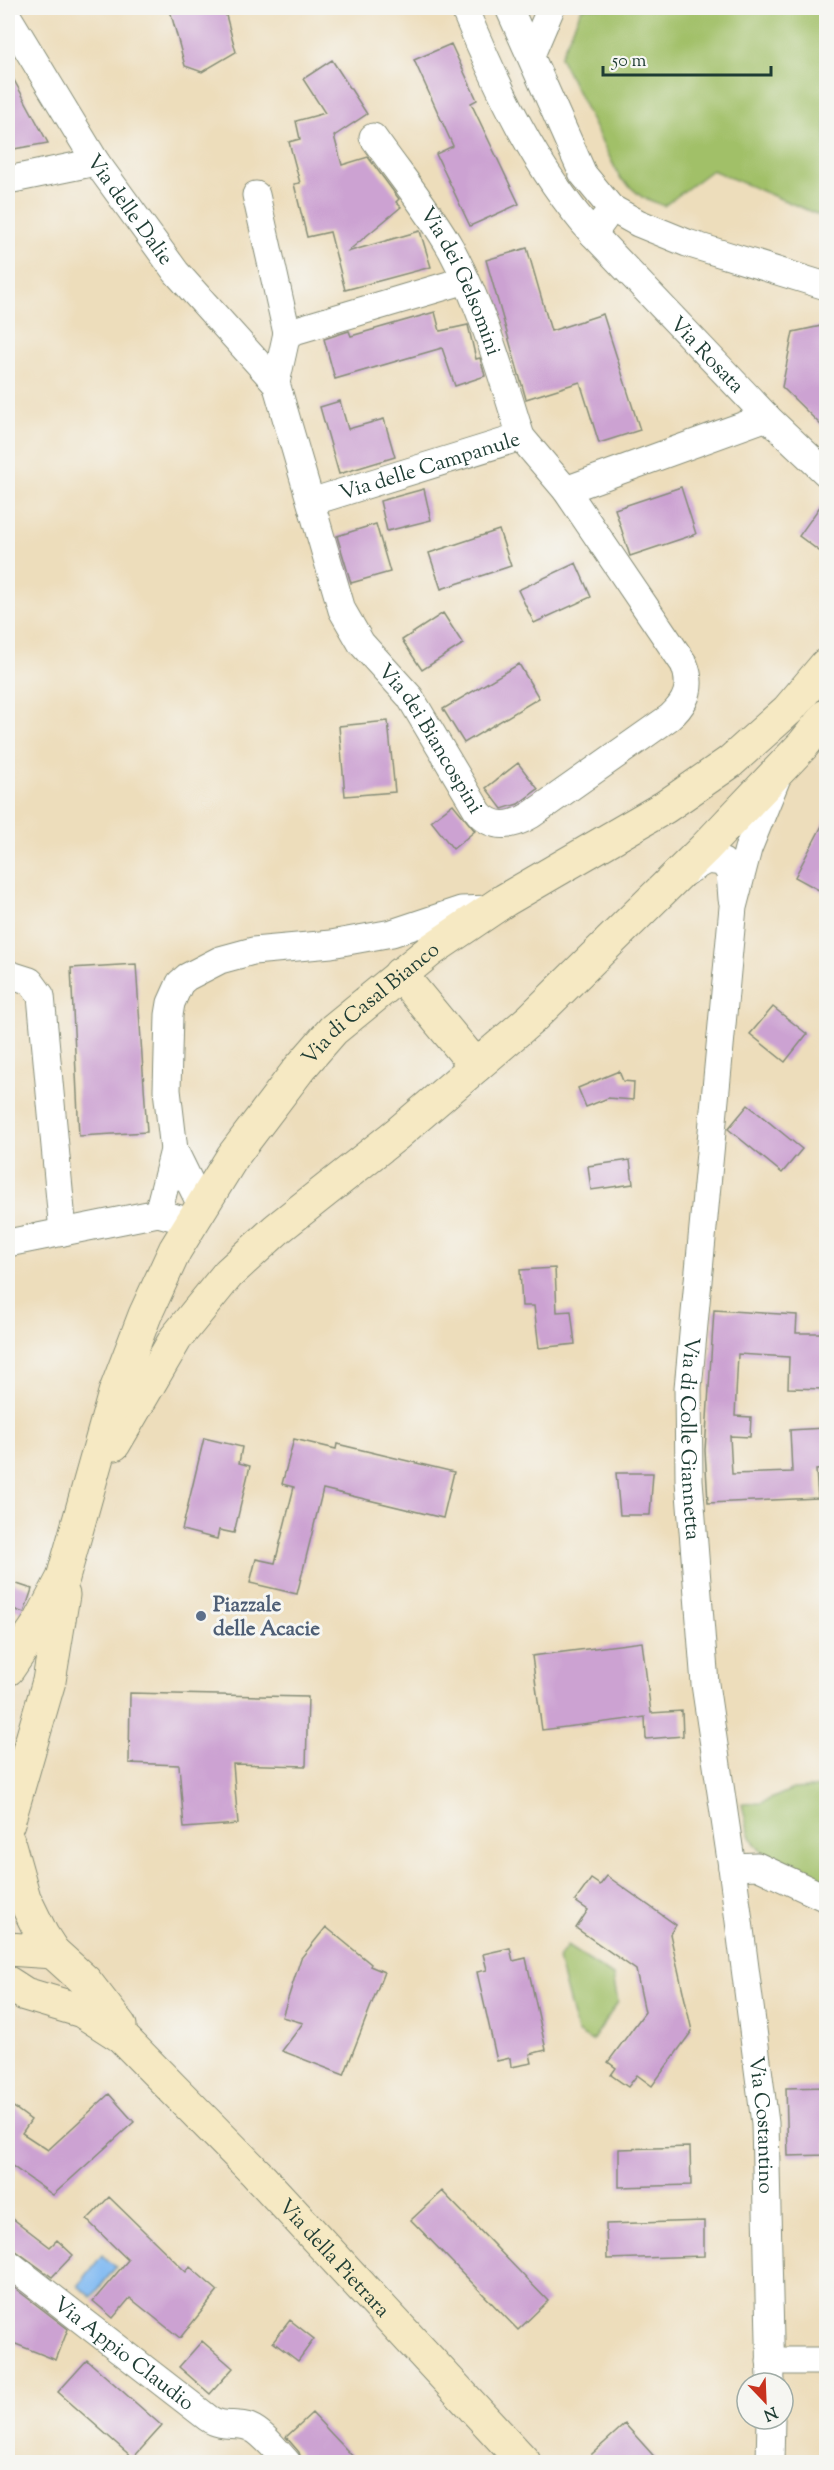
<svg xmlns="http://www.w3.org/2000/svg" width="834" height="2470" font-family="'Sorts Mill Goudy',serif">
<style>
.green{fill:#a1c068;stroke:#607e4e;stroke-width:1.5}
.water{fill:#81baf2;stroke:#507c93;stroke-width:1.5}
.building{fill:#cca2d2}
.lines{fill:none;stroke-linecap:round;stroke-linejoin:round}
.street-casing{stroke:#868d78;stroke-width:29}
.secondary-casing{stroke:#868d78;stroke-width:35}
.street{stroke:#fff;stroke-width:27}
.secondary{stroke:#f6e9c3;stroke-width:33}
.service-dot{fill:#5c6f8a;stroke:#f6f6f2;stroke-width:2}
.labels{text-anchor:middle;stroke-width:6;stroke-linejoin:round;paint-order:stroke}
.street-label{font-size:21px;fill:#1f3d34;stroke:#f6f6f2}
.service-label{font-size:21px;font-weight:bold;fill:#4e5e75;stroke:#f6f6f2;text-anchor:start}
</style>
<rect width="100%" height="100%" fill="#f6f6f2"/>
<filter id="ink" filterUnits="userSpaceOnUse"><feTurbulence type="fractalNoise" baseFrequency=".0167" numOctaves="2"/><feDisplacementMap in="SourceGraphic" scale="12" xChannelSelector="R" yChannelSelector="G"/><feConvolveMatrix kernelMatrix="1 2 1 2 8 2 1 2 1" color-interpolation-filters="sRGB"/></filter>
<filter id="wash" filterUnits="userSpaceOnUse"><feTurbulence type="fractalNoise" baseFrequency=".008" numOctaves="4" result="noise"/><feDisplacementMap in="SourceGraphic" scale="24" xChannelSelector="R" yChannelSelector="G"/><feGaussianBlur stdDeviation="1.35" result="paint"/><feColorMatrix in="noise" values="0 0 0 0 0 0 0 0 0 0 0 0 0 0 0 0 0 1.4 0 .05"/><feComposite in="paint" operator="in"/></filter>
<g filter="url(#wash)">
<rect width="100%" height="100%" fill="#edddbb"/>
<!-- green -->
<path class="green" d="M582,8H826V218L712,170L664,206L642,197L620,178L560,57Z
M826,1787V1885C805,1874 770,1865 756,1845C747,1833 745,1817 742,1804L761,1803L793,1789Z
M567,1946L613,1976L618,2002L592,2041L577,2032L558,1959Z"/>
<!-- water -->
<path class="water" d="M102,2255L116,2267L92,2297L78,2286Z"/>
<g id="blocks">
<!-- building -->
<path class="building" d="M181,8H224L236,52L202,72L185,66L170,10Z
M451,44L477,100L471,103L519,204L470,226L436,154L453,146L414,60Z
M332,60L367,114L334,136L342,165L368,157L399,199L396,202L401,207L347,252L420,231L431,267L345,290L330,232L307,237L294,184L300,183L289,142L300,139L296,121L325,113L303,79Z
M8,69L48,143L8,150Z
M527,248L551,331L603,314L640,430L599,443L580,382L526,399L486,260Z
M435,312L440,331L468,325L476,359L480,358L485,376L455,386L442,348L335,379L324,339L349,331L351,336Z
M826,325V430L782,387L793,332Z
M340,401L348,429L384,419L395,457L339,474L320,407Z
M681,487L696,534L630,556L615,509Z
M424,489L431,520L387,531L380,501Z
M826,498V556L799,536Z
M376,524L390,572L351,583L337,536Z
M499,530L511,566L441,589L429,553Z
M576,563L591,597L534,623L518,590Z
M443,613L463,644L422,670L402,640Z
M519,664L539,698L464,743L443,709Z
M388,721L395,792L345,796L339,726Z
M518,763L538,789L518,804L502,809L486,788Z
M453,804L475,831L453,849L431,821Z
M826,818V894L795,877Z
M136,964L147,1132L79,1136L71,968Z
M773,1007L807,1034L785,1062L750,1034Z
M619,1071L623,1081L634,1082L633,1100L608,1098L586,1107L578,1088Z
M748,1105L802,1149L782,1173L728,1129Z
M630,1160L633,1184L591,1190L588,1166Z
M555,1268L557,1312L571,1311L575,1344L539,1348L534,1306H522L520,1270Z
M714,1310L797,1315L796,1333H826V1389L788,1388L789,1357L738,1354L735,1416L751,1417L750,1437L730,1436L732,1474L792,1472L790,1430L824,1428L826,1469L816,1470L818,1498L708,1503L705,1450Z
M204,1438L242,1447L239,1463L250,1466L234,1533L219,1530L217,1539L182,1530Z
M294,1439L336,1449L337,1444L454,1472L443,1518L323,1489L297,1594L250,1583L256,1559L275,1563L294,1487L282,1484Z
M616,1473H653L650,1515H620Z
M8,1581L32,1589L24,1613L8,1607Z
M642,1642L651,1713L682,1711L683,1736L646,1739L645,1717L542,1730L532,1656Z
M130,1693L308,1697L306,1766L233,1764L238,1824L184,1828L179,1765L129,1763Z
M607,1876L676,1925L670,1934L692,2031L652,2086L637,2075L628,2087L611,2075L616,2068L608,2062L645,2012L636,1970L576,1928L588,1910L575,1901L591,1879L600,1885Z
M326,1927L371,1964L370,1966L384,1972L344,2075L282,2051L303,2023L282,2017L301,1958Z
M510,1948L513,1961L526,1958L546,2050L530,2054L532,2063L511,2067L510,2058L497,2061L477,1972L487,1970L483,1954Z
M826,2087V2155L788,2156L786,2088Z
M109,2094L134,2122L53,2195L8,2163V2103L31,2120L22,2133L48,2150Z
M690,2147L691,2185L619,2187V2149Z
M442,2191L548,2301L518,2330L411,2220Z
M109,2197L186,2272L190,2267L218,2291L180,2338L130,2298L113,2318L93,2301L128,2260L87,2220Z
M8,2215L50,2247L57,2240L73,2255L52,2277L8,2245Z
M704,2221V2256L607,2259L606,2224Z
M8,2283L68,2329L56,2360L8,2341Z
M290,2320L314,2339L298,2361L273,2342Z
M202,2341L233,2368L210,2394L179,2367Z
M87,2360L162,2426L133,2458L58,2392Z
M312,2413L359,2463L302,2462L299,2452L286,2437Z
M625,2424L660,2463H582Z"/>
</g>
</g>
<g filter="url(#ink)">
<use href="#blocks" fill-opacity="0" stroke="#868d78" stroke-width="1.5"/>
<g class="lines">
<!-- street casing -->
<g class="street-casing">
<g id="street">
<path d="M464,8C498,89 534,167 593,234L604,219"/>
<path d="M509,8L583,174L611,208L638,223L687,243L826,286"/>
<path id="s1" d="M8,17L96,162L176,272L276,383"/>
<path d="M531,55L551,8"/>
<path id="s2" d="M373,137C399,174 429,210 451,249C483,309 501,373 521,437"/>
<path d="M8,180L96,162"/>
<path id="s3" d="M256,195L287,333L276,383L342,610L361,643L410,697L479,813C494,830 513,826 531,815L670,717C687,702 693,686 684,664L566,490"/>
<path id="s4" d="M593,234L767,417L826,473"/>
<path d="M287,333L466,280"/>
<path id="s5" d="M311,502L521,437L566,490L767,417"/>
<path id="s6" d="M776,780L748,849L733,907L688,1388L689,1480L705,1684L732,1867L757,1866L826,1898"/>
<path d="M684,873L707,860L723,862L730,873L732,899"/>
<path d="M8,974L30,981L41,996L63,1232"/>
<path d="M201,1205L174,1150L167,1090L169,1015L171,1003L180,983L187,977L220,960L253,951L331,944L392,933L461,910L492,909"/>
<path d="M158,1213L174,1150"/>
<path d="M8,1243L158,1213L191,1222"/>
<path id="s7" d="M732,1867L765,2123L771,2383"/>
<path id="s8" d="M8,2263L208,2418C222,2428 235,2422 249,2427C264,2433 276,2451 287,2462"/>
<path d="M770,2361H826"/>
<path d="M770,2462L771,2419"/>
</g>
</g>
<!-- secondary casing -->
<g class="secondary-casing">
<g id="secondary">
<path d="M400,974L476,1066"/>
<path d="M114,1444L176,1338L228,1274L277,1229L397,1134L531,1019L704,849L803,745L826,716"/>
<path id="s9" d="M8,1669L40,1622L63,1578L115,1393L145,1315L175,1250L233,1156L299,1069L333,1030L431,950L505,900L665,807L730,762L788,710L826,665"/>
<path d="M8,1823L49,1681L63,1595"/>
<path d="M8,1841L24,1898L42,1935L53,1952L85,1981L120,2026"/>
<path d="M8,1949L53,1952"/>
<path id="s10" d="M8,1983L25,1994L82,2011L121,2036L256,2173L524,2462"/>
</g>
</g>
<!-- street -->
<use href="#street" class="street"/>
<!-- secondary -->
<use href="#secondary" class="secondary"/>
</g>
</g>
<!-- markers -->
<circle class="service-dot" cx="201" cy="1616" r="6"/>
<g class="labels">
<!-- street labels -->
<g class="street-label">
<text dy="7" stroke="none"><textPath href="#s1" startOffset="228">Via delle Dalie</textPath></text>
<text dy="7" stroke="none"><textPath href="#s2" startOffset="170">Via dei Gelsomini</textPath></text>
<text dy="7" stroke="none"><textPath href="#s4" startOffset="166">Via Rosata</textPath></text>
<text dy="7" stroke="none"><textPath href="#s5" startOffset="124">Via delle Campanule</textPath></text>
<text dy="7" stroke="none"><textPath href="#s3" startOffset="586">Via dei Biancospini</textPath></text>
<text dy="7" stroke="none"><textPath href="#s9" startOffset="771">Via di Casal Bianco</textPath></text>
<text dy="7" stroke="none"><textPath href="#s6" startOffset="668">Via di Colle Giannetta</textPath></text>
<text dy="7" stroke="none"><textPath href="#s7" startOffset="260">Via Costantino</textPath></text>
<text dy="7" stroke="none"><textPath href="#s10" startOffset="434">Via della Pietrara</textPath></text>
<text dy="7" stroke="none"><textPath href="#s8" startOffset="147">Via Appio Claudio</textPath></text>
</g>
<!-- service labels -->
<g class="service-label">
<text x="213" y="1611">Piazzale<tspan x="213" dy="24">delle Acacie</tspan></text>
</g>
</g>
<!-- margin -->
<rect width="834" height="2470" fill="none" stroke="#f6f6f2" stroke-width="30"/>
<!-- north arrow -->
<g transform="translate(765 2401) rotate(157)"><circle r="28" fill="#f6f6f2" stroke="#a0aca6" stroke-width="1.5"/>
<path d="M0-4.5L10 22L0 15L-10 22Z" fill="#c8321e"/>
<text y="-9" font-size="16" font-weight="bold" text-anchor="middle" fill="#1f3d34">N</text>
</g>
<!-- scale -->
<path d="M603 66v9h168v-9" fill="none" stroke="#1f3d34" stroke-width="3"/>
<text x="612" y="66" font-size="18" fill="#1f3d34" stroke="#f6f6f2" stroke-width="4.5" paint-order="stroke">50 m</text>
</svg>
